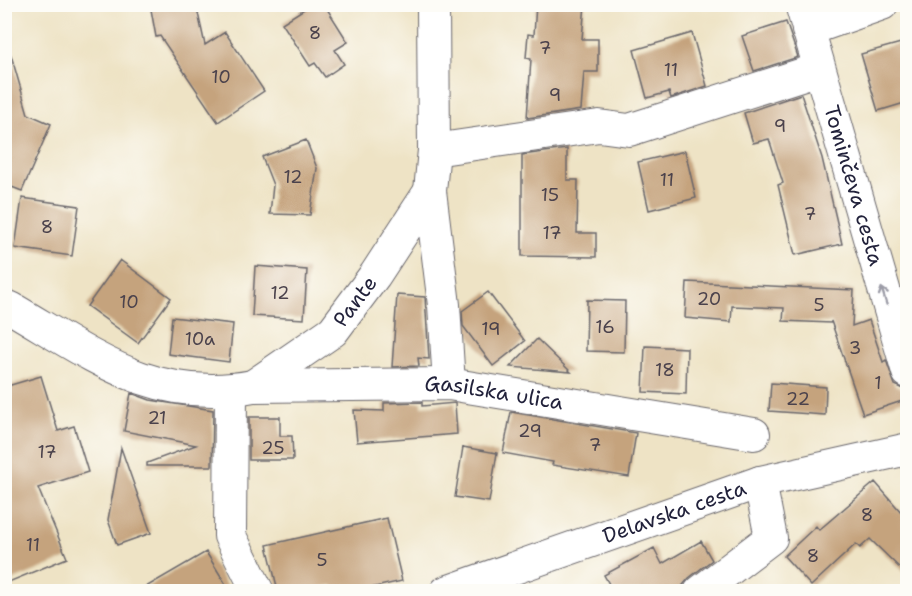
<svg xmlns="http://www.w3.org/2000/svg" width="912" height="596" font-family="'Shantell Sans',sans-serif">
<style>
.building{fill:#c5a37d}
.lines{fill:none;stroke-linecap:round;stroke-linejoin:round}
.minor-casing{stroke:#69666b;stroke-width:34}
.minor{stroke:#fff;stroke-width:32}
.oneway{stroke:#9c9ca7}
.labels{text-anchor:middle;stroke-width:4.5;stroke-linejoin:round;paint-order:stroke}
.number-label{font-size:18px;fill:#4b424c}
.street-label{font-size:21px;fill:#22223b;stroke:#fdfcf7}
</style>
<rect width="100%" height="100%" fill="#fdfcf7"/>
<filter id="ink" filterUnits="userSpaceOnUse"><feTurbulence type="fractalNoise" baseFrequency=".0167" numOctaves="2"/><feDisplacementMap in="SourceGraphic" scale="12" xChannelSelector="R" yChannelSelector="G"/><feConvolveMatrix kernelMatrix="1 2 1 2 8 2 1 2 1" color-interpolation-filters="sRGB"/></filter>
<filter id="wash" filterUnits="userSpaceOnUse"><feTurbulence type="fractalNoise" baseFrequency=".008" numOctaves="4" result="noise"/><feDisplacementMap in="SourceGraphic" scale="24" xChannelSelector="R" yChannelSelector="G"/><feGaussianBlur stdDeviation="1.35" result="paint"/><feColorMatrix in="noise" values="0 0 0 0 0 0 0 0 0 0 0 0 0 0 0 0 0 1.4 0 .05"/><feComposite in="paint" operator="in"/></filter>
<g filter="url(#wash)">
<rect width="100%" height="100%" fill="#eee3c5"/>
<g id="blocks">
<!-- building -->
<path class="building" d="M150,4H196L205,45L225,32L264,91L218,122L160,36L156,37Z
M312,4H324L348,42L335,50L344,64L325,77L315,63L310,66L282,23Z
M536,4H585L582,39H598V72H584L581,110L527,118L531,59L526,58L528,34L534,35Z
M786,22L798,57L754,71L742,36Z
M692,33L707,86L671,98L669,92L647,98L634,50Z
M908,41V102L878,111L861,54Z
M11,55L28,114L51,124L22,191L4,184V56Z
M801,94L822,158L842,244L795,255L778,185L783,183L769,139L753,143L744,113Z
M306,140L317,168L310,215L270,214L273,185L262,157Z
M567,149V180H578L577,233H596V257L522,256V155Z
M685,151L696,198L649,210L638,162Z
M22,198L79,206L72,256L15,248Z
M120,260L171,298L138,343L87,306Z
M255,266L307,270L304,319L252,316Z
M687,282L854,290L852,326L869,320L883,362L886,360L895,385L906,390L908,399L863,414L831,321V323L783,321L784,308L732,306L731,322L685,318Z
M488,292L525,341L493,366L463,326L462,311Z
M397,295L425,297L429,359L418,358L419,366L392,367Z
M587,300L625,301L624,352L586,351Z
M172,317L233,324L229,362L168,354Z
M537,339L571,372L510,367Z
M645,346L687,348L686,394L643,392Z
M41,376L58,431L74,426L88,472L38,488L67,558L4,584V387Z
M771,383L826,387L825,415L769,411Z
M131,393L150,400L213,410L212,466H147V463L196,445L124,431Z
M422,402V406L455,403L457,434L357,442L354,410L384,411V403Z
M511,412L636,433L629,477L552,465L553,462L503,453Z
M249,417H280V436H292L293,460H249Z
M463,447L497,453L489,502L455,497Z
M121,448L151,533L117,545L108,520Z
M875,482L908,520V576L870,539L860,548L856,544L811,586L784,556L816,526L819,530Z
M387,518L402,581L357,591H335L333,585L304,591H278L267,545Z
M701,541L712,560L689,578L678,591H613L604,575L654,548L662,564Z
M206,552L230,591H139Z"/>
</g>
</g>
<g filter="url(#ink)">
<use href="#blocks" fill-opacity="0" stroke="#69666b" stroke-width="1.5"/>
<g class="lines">
<!-- minor casing -->
<g class="minor-casing">
<g id="minor">
<path d="M433,4L434,150L430,191L444,305L449,384"/>
<path id="s1" d="M801,4L908,372"/>
<path d="M808,30L882,4"/>
<path d="M434,150L599,126L629,130L819,69"/>
<path id="s2" d="M4,308H11C92,355 154,405 253,386L449,384L754,434"/>
<path id="s3" d="M253,386L333,331L375,275L430,191"/>
<path d="M231,390L230,536L258,592"/>
<path id="s4" d="M446,592L760,482L908,449"/>
<path d="M700,592L771,538L760,482"/>
</g>
</g>
<!-- minor -->
<use href="#minor" class="minor"/>
</g>
<!-- one-way arrows -->
<defs><path id="oneway-shaft" d="M-6 0H5M1.5-3L5.5 0L1.5 3" fill="none" stroke-width="1.6" stroke-linecap="round" stroke-linejoin="round" transform="scale(1.5)"/></defs>
<use class="oneway" href="#oneway-shaft" transform="translate(884 296) rotate(-107)"/>
</g>
<g class="labels">
<!-- number labels -->
<g class="number-label">
<text x="315" y="39">8</text>
<text x="545" y="54">7</text>
<text x="671" y="76">11</text>
<text x="221" y="83">10</text>
<text x="555" y="101">9</text>
<text x="780" y="132">9</text>
<text x="293" y="183">12</text>
<text x="667" y="186">11</text>
<text x="550" y="201">15</text>
<text x="810" y="220">7</text>
<text x="47" y="233">8</text>
<text x="552" y="239">17</text>
<text x="280" y="299">12</text>
<text x="709" y="305">20</text>
<text x="129" y="308">10</text>
<text x="819" y="311">5</text>
<text x="605" y="333">16</text>
<text x="491" y="335">19</text>
<text x="200" y="345">10a</text>
<text x="855" y="354">3</text>
<text x="665" y="376">18</text>
<text x="878" y="389">1</text>
<text x="798" y="405">22</text>
<text x="157" y="424">21</text>
<text x="530" y="437">29</text>
<text x="595" y="451">7</text>
<text x="273" y="454">25</text>
<text x="47" y="458">17</text>
<text x="867" y="521">8</text>
<text x="33" y="551">11</text>
<text x="813" y="562">8</text>
<text x="322" y="566">5</text>
</g>
<!-- street labels -->
<g class="street-label">
<text dy="7" stroke="none"><textPath href="#s1" startOffset="189">Tominčeva cesta</textPath></text>
<text dy="7" stroke="none"><textPath href="#s3" startOffset="134">Pante</textPath></text>
<text dy="7" stroke="none"><textPath href="#s2" startOffset="510">Gasilska ulica</textPath></text>
<text dy="7" stroke="none"><textPath href="#s4" startOffset="242">Delavska cesta</textPath></text>
</g>
</g>
<!-- margin -->
<rect width="912" height="596" fill="none" stroke="#fdfcf7" stroke-width="24"/>
</svg>
